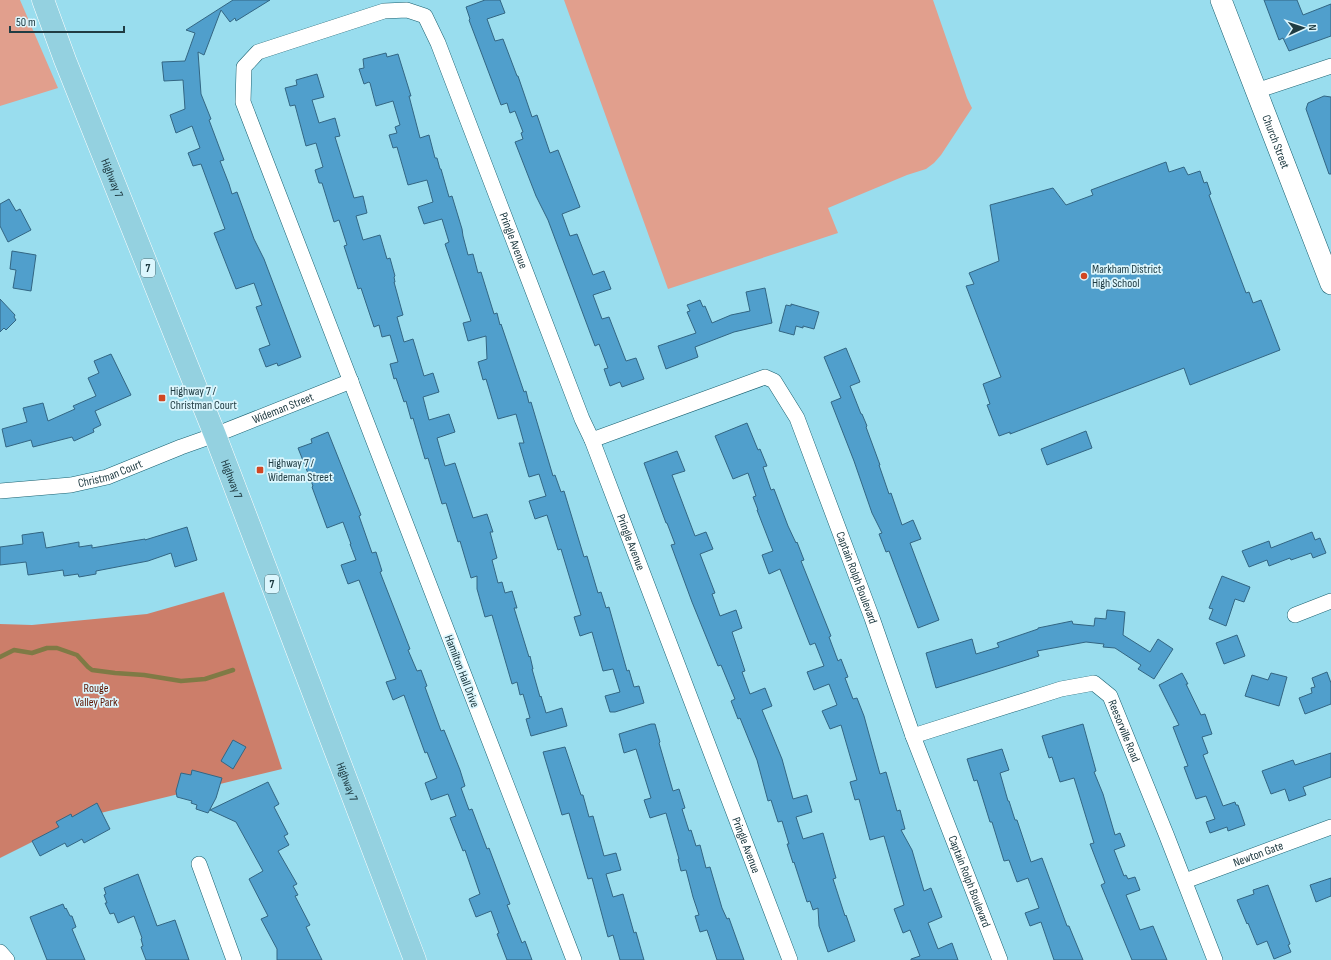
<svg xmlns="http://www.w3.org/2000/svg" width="1331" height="960" font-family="'Sofia Sans Condensed',sans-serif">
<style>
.green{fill:#e19f8d}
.forest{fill:#cc7e6a}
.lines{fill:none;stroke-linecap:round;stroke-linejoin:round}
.stream{stroke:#7f7a45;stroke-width:4.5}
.building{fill:#509fcc;stroke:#336683}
.street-casing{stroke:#196070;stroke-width:16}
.secondary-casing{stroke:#196070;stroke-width:22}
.primary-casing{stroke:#fff;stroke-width:23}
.street{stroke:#fff;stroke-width:15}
.secondary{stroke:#fff;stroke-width:21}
.primary{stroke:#94d1e0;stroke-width:22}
.poi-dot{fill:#d14723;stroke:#dcf6fd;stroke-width:1.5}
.labels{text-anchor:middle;stroke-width:3.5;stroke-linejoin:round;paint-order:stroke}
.shield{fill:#dcf6fd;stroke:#58747b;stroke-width:1}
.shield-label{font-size:11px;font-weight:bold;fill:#203c43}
.street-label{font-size:12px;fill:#203c43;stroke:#dcf6fd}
.poi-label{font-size:12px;fill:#203c43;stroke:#dcf6fd;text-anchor:start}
.park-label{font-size:12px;fill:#5d1704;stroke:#dcf6fd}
</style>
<rect width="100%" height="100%" fill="#9de"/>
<!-- green -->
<path class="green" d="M0,0H20L58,88L0,106Z
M564,0H933L967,98L972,108L941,155L934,163L926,169L907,175L828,208L838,233L668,289Z"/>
<!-- forest -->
<path class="forest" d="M224,592L282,769L80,818L0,858V624L32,625L147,614Z"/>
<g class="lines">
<!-- stream -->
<path class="stream" d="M0,657L14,650L32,653L47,648H57L77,655L88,667L92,670L115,673L144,675L181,681L205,679L233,670"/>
</g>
<!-- building -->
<path class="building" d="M233,0H270L236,21L235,18L230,22L221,10L204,55L198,52L201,94L211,119L209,120L224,160L220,161L229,184L232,194L237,192L254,239L264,259L301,357L278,366L277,363L266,367L259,349L270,345L256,307L262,305L254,283L236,289L214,233L225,229L201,164L193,166L188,153L200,148L192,126L176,133L170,115L185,109L183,80L164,81L162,62L185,61L195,33L186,30Z
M485,0H500L505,13L487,19L495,41L503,39L517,76H518L532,117L537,115L550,153L558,150L580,207L562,214L570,236L577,234L593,275L604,271L611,289L593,295L602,319L609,317L626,361L636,358L644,379L622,387L620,382L610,386L604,369L608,368L599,344L595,346L548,220L536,196L515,142L523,139L521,133L523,132L515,111L510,113L507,103L501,105L469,20L470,19L466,7Z
M1264,0H1297L1303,15L1331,4V36L1289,51L1283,38L1279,40Z
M386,53L387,57L398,54L411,96H409L420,138L429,135L435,158H437L440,169H441L449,197L452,196L462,229L463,236L468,255L473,254L478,273L481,272L494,314L497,313L500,325L501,324L524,392L526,391L529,403L531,402L553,476L555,475L561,492L564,491L584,557L587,556L598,593L601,592L606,608L609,607L627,671L629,670L634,687L639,686L644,703L615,712H610L605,696L620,692L613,669L603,671L592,632L580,636L574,617L581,615L561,549L558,550L547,515L535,519L529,501L546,496L539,474L529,477L519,443H524L516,414L498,419L486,379L483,380L478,362L487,359L486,336L468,341L463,323L471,321L445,244L449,242L442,219L424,224L418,207L433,202L427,180L408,185L397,147L393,148L389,135L397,133L395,127L400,125L393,101L376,106L370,83L369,82L364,84L359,69L364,68L363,59Z
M317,74L324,97L312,100L319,123L335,118L340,136L335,137L354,198L363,196L367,213L356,216L363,240L380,235L387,259L390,258L395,276L394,277L395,282H394L403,315L397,317L404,342L413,339L424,376L433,373L439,392L423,397L429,420L449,414L455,432L437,438L445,466L455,463L473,518L487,514L493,532H490L497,558L492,560L498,583L502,582L505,593L512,591L517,608H514L529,657L530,656L533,669H532L540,697L541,696L546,713L562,708L567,726L531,736L526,719L530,718L523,694L520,695L517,682L512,684L492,615L485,617L477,589V576L471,578L460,541L458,542L446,503L442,504L428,458L425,459L413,418L411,419L406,401L404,402L396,378L394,379L390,364L398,362L390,335L382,337L379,325L374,327L361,288L358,289L344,246L347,245L339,220L334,222L322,183H319L315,170L323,167L316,143L306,146L295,105L290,106L285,88L297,85L296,80Z
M1324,96L1331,97V174H1329L1306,109L1308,103Z
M1166,162L1169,172L1184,167L1188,175L1200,171L1204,183L1207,182L1211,194L1209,195L1246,293L1249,292L1253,303L1261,300L1280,350L1190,385L1184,368L1010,434V432L999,436L987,405L990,404L983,384L1001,377L966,286L974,284L969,273L999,261L990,205L1053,188L1066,205L1093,195L1091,190Z
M9,199L16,211L20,209L31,230L8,242L0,226V204Z
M12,251L36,255L31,291L13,288L16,270L10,269Z
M765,288L772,323L734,332L695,347L698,357L666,369L658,346L696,333L687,312L690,311L687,305L700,300L703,307L705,306L712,323L731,315L750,311L746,292Z
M0,299L15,315L14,317L16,320L6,330L4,328L0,332Z
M791,304L819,312L814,329L803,326V328L796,326L794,335L779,331L786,305L791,306Z
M846,348L860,382L850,386L861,414H862L867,426L866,427L880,465H879L889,494L891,493L902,525L913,520L921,539L910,543L939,620L918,628L889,551L886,552L879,534L882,533L872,513L854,461L831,402L841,398L824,357Z
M111,354L131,395L95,411L101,425L93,429L94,432L74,441L72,437L33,447L31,440L6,447L2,429L27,422L23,408L43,403L48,421L75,409L73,406L96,396L88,378L99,373L94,361Z
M747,423L758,450L760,449L767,466L763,467L771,490L774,489L788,526L796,543L797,542L804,560L801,561L831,636L829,637L838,661L841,659L848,677L845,678L853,699L857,698L864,716L880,774L886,772L897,811L900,810L905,829L901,830L912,850L924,891L931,888L942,917L928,923L938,949L952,943L958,960H911V959L920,956L910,930L903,933L894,909L904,905L884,836L870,840L859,799L855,800L850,782L857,780L841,725L830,729L822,711L837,705L829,684L814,690L807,672L824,666L815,643L810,645L780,569L769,574L762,555L773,551L757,510H758L753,497L756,496L748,473L733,479L715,436Z
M1086,431L1092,448L1047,465L1041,449Z
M328,432L361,515L359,516L372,553L376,552L382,571L380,572L410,649L408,650L417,671L421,670L427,686L425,687L441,731L444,730L460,770L465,786L461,788L469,810L472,809L487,849L489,848L510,904L507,905L522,943L525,941L532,960H507L497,934L499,933L491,911L476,917L469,899L480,894L465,850L463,851L450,818L456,816L448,794L431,800L425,783L437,778L427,752L425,753L404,695L393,700L386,682L396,679L359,580L348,584L341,565L356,560L350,544H351L343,522L327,528L312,487L313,486L298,448L312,443L311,439Z
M677,451L685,471L672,475L695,536L706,532L713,549L700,554L715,593L712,594L720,616L736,610L742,628L732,632L745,671L742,672L750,694L765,688L772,706L762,710L782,759L793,799L807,795L812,812L796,817L803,839L823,833L836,878L833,879L845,916L846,915L855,941L828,952L819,926L818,908L813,910L810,901L807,902L794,862L793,863L787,844H789L782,821L778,822L771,800L768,801L757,760L740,718L738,719L731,701L735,699L721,665L718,666L692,602L671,545L675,544L667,523H666L644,463Z
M187,527L197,560L175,567L171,553L148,561L96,571V574L79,577L78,574L64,576L63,570L28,575L26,562L0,565V547L23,544L22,535L43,532L46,548L79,542V547L92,545V548L145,539V540Z
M1312,532L1315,540L1320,538L1326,553L1313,558L1311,553L1291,560L1290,558L1269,566L1267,560L1249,567L1242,551L1269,541L1271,548Z
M1222,576L1250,587L1244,602L1235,599L1226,626L1209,619L1213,609L1209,608Z
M1107,610L1125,612L1123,635L1150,652L1158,639L1173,649L1154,679L1138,669L1141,665L1115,648L1103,647L1104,644L1086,642L1037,651L1039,656L936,688L926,653L972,639L976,654L999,647L997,643L1038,629V628L1072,621L1073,624L1094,626L1095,618L1106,619Z
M1237,635L1245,656L1224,664L1216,643Z
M1327,672L1331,683V704L1305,714L1299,698L1312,693L1311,688L1315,687L1312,678Z
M1182,673L1188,684H1186L1201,715L1205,714L1212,734L1202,737L1208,753L1203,755L1223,806L1235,802L1236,805H1238L1245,825L1228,831L1227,827L1210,833L1206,822L1215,819L1206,796L1196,799L1184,767L1188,766L1173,727L1179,725L1159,685Z
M1271,673L1287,677L1279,706L1245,696L1252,675L1268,680Z
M651,724H655L660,742L659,743L673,791L679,789L685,808L682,809L689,831L691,830L696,846L700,845L706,868L710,867L722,908L727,919L729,918L744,960H717L707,930L700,932L695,916L699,915L693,897L686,870L681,871L678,859H679L666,813L650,818L644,800L651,798L636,749L624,753L619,734Z
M1083,724L1096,771L1094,772L1103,794L1115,835L1120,833L1125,846L1114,850L1124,876L1126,875L1128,879L1135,877L1140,890L1126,895L1140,930L1153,926L1167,960H1132L1101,885L1105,883L1090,844L1094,843L1074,778L1060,782L1052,757L1049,758L1042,736Z
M233,740L246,747L233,769L221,761Z
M565,747L581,795H583L589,817L593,816L604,856L616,853L621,870L606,874L613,897L623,894L634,933L636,932L644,960H620L613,935L608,937L592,878L588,879L569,813L562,815L543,752Z
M1002,749L1009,770L1000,773L1008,801H1009L1015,820H1017L1031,862L1042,858L1067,926H1069L1083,960H1054L1041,922L1030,926L1025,913L1039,908L1028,878L1017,882L1009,860L1004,861L992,822H990L977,780L974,781L967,759Z
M1331,753V777L1303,787L1306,795L1289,801L1285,789L1271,794L1262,771L1293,760L1295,765Z
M192,770L222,778L216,798L208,813L196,809L197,805L191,803L192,801L177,797L176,791L181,773L191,775Z
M268,782L279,804L274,807L288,834L284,836L289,845L278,851L297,884L293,886L298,895L295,896L310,925L306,927L322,960H277V949L261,919L268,916L249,879L263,871L236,822L210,810Z
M97,803L110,829L84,843L82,839L67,847L65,843L40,856L32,841L59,827L56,822L71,814L72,817Z
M138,874L157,926L175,920L189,960H146L141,947L143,946L141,939L142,938L134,916L118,923L114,913L110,914L105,903H107L104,895L106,894L104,888Z
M1331,878V896L1316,902L1310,885Z
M1268,885L1290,944L1288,945L1291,952L1274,959L1267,941L1257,945L1248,923L1247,924L1237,900L1254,894L1253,890Z
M63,904L65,909L66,908L70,916H72L76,927L72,929L85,960H47L30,917Z"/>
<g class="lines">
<!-- street casing -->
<g class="street-casing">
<g id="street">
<path d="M1256,91L1331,66"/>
<path id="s1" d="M592,440L765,377L774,381L797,418L872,618L913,736L1000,960"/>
<path id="s2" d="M0,491L71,485L107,477L181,447L215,435L351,381"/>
<path d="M1295,615L1331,601"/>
<path id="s3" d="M913,736L1061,689L1094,683L1110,696L1166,834L1215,960"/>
<path d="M199,864L234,960"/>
<path id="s4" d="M1185,881L1331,827"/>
<path d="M0,952L7,960"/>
<path id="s5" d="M574,960L243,102L244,67L258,52L384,11L407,10L425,16L438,43L582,419L592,440L790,960"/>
</g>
</g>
<!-- secondary casing -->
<g class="secondary-casing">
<g id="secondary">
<path id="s6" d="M1221,0L1331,284"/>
</g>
</g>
<!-- primary casing -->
<g class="primary-casing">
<g id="primary">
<path id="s7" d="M43,0L65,60L215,435L415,960"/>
</g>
</g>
<!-- street -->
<use href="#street" class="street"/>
<!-- secondary -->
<use href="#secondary" class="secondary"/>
<!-- primary -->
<use href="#primary" class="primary"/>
</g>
<!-- markers -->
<g class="poi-dot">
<circle cx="1084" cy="276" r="4"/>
<rect x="158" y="394" width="8" height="8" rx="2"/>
<rect x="256" y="466" width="8" height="8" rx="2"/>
</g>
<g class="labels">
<!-- shield labels -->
<g class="shield">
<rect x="141" y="259" width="14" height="18" rx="3"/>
<rect x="265" y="575" width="14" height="18" rx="3"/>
</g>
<g class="shield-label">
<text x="148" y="272">7</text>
<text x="272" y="588">7</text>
</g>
<!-- street labels -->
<g class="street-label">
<text dy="4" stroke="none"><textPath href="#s6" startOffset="152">Church Street</textPath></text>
<text dy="4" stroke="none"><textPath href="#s7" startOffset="191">Highway 7</textPath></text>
<text dy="4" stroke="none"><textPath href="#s5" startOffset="1391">Pringle Avenue</textPath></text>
<text dy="4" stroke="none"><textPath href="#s2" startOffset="297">Wideman Street</textPath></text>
<text dy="4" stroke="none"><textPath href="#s2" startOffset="112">Christman Court</textPath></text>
<text dy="4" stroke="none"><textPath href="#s7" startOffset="515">Highway 7</textPath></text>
<text dy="4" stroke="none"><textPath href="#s5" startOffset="1715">Pringle Avenue</textPath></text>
<text dy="4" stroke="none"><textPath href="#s1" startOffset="408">Captain Rolph Boulevard</textPath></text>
<text transform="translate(462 671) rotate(69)" y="4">Hamilton Hall Drive</text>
<text dy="4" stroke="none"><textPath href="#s3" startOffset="247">Reesorville Road</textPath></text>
<text dy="4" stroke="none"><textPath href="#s7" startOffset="839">Highway 7</textPath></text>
<text dy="4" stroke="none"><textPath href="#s5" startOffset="2039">Pringle Avenue</textPath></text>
<text dy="4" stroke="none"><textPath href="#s4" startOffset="78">Newton Gate</textPath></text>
<text dy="4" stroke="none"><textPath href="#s1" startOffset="732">Captain Rolph Boulevard</textPath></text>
</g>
<!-- poi labels -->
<g class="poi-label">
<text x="1092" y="273">Markham District<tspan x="1092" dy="14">High School</tspan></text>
<text x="170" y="395">Highway 7 /<tspan x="170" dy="14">Christman Court</tspan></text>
<text x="268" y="467">Highway 7 /<tspan x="268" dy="14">Wideman Street</tspan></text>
</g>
<!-- park labels -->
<g class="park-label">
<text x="96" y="692">Rouge<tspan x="96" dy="14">Valley Park</tspan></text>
</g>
</g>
<!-- north arrow -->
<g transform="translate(1303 28) rotate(87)" stroke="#dcf6fd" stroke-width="3" paint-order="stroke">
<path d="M0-3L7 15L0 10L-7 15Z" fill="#203c43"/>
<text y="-6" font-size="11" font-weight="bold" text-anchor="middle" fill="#203c43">N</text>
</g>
<!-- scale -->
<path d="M10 26v6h114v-6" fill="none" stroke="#203c43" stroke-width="2"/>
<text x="16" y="26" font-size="12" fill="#203c43" stroke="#dcf6fd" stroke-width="3" paint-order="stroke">50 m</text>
</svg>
